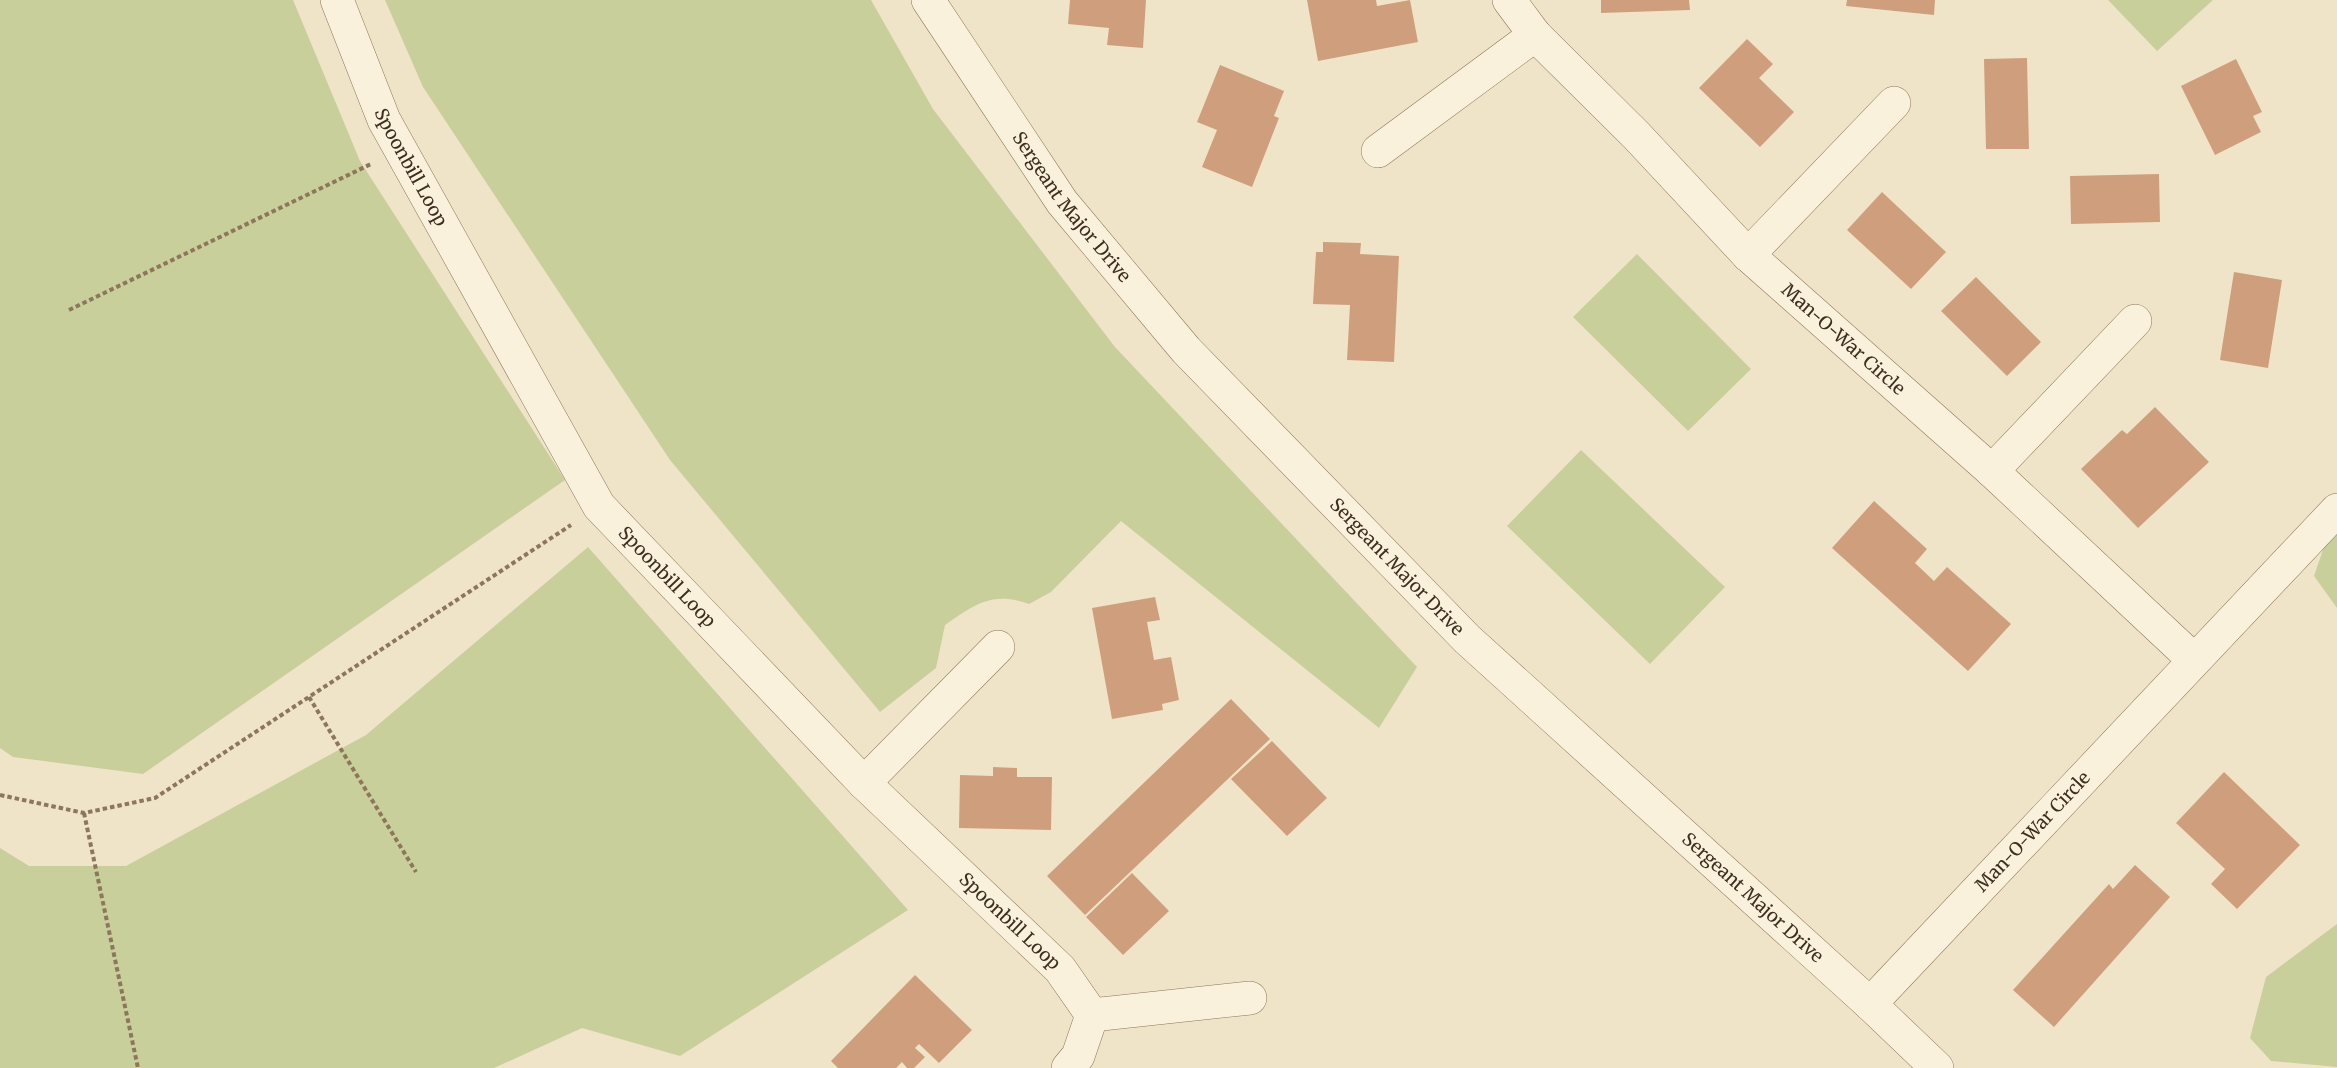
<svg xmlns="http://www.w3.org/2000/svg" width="2337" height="1068" font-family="Merriweather,serif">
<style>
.green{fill:#c9cf9b}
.building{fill:#cf9f7d}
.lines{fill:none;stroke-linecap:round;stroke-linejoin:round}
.minor-casing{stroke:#8d765c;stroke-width:34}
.tertiary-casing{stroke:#8d765c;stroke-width:34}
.path{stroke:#8d765c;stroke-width:4;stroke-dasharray:4.5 3;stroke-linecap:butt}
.minor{stroke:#faf1dc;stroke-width:33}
.tertiary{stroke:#faf1dc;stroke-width:33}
.labels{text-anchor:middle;stroke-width:5;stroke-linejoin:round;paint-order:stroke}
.street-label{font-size:18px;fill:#3d2e20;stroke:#f7eed8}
</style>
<rect width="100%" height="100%" fill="#f0e4c8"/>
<!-- green -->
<path class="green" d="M0,0H293L360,161L565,480L143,774L13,757L0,748Z
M385,0H871L933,109L1115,347L1417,667L1379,728L1121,521L1051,592L1029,604C993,591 975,604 945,625L936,668L880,712L670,460L423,87Z
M2108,0H2213L2157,51Z
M1637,254L1751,369L1688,431L1573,317Z
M1581,450L1725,587L1650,664L1507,526Z
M2337,531V608L2314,576L2325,544Z
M588,547L908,910L680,1056L582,1028L494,1068H0V848L29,866H126L366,735Z
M2337,924V1067L2271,1061L2250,1038L2266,977Z"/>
<!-- building -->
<path class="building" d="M1070,0H1146L1143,48L1107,45L1109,28L1068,24Z
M1307,0H1376L1377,6L1410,0L1418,42L1318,61Z
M1601,0H1689L1690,10L1601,13Z
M1847,0H1935L1934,15L1846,6Z
M1747,39L1773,64L1759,78L1794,112L1760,147L1699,88Z
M2027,58L2029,149H1986L1984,59Z
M2236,59L2262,112L2253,116L2261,132L2215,155L2181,86Z
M1220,65L1284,91L1274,116L1279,118L1252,187L1202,167L1217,130L1197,122Z
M2159,174L2160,222L2071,224L2070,176Z
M1882,192L1946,252L1911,289L1847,230Z
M1323,242L1361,243L1360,254L1399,256L1394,362L1347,360L1350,305L1313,304L1316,252H1323Z
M2234,272L2282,280L2268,368L2220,360Z
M1976,277L2041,342L2007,376L1941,311Z
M2155,407L2209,462L2138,528L2081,469L2122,430L2127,434Z
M1874,501L1927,549L1915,563L1934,581L1947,567L2011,624L1968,671L1832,548Z
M1155,597L1160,620L1147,622L1154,660L1171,657L1179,700L1162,704L1163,710L1112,719L1092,608Z
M1231,699L1270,739L1085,915L1047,876Z
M1272,741L1327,798L1287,836L1231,779Z
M993,767L1017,768V777H1052L1051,830L959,828L960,775L993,776Z
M2224,772L2300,845L2237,909L2211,884L2225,869L2176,823Z
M2135,865L2170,897L2054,1027L2013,990L2109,884L2113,889Z
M1132,873L1169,911L1123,955L1086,917Z
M915,975L972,1030L939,1063L919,1044L915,1048L925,1057L914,1068H907L902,1062L896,1068H838L831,1061Z"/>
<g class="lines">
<!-- minor casing -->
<g class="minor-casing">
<g id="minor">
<path id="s1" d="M337,0L384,120L599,506L864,783L1060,969L1092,1015L1078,1056L1068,1068"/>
<path id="s2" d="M1509,0L1535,35L1636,135L1748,255L1992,471L2194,660"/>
<path d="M1378,151L1535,35"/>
<path d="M1748,255L1894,103"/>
<path d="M1992,471L2135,321"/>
<path d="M864,783L998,647"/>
<path id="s3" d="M1870,1004L2337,510"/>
<path d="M1092,1015L1250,998"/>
</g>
</g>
<!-- tertiary casing -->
<g class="tertiary-casing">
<g id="tertiary">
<path id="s4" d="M928,0L1062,202L1186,350L1467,639L1870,1004L1937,1068"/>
</g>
</g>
<!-- path -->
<path class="path" d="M69,310L371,164
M309,697L416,872
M0,795L84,813L155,798L571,525
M84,813L138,1068"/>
<!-- minor -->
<use href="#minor" class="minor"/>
<!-- tertiary -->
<use href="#tertiary" class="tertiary"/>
</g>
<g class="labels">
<!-- street labels -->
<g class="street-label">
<text dy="6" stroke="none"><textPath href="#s1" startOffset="183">Spoonbill Loop</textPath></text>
<text dy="6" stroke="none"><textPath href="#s4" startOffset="252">Sergeant Major Drive</textPath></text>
<text dy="6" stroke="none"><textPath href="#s2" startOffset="477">Man-O-War Circle</textPath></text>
<text dy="6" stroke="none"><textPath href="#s4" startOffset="738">Sergeant Major Drive</textPath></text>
<text dy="6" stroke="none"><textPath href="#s1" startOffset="669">Spoonbill Loop</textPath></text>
<text dy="6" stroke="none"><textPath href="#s3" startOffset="237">Man-O-War Circle</textPath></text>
<text dy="6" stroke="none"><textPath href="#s4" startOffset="1224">Sergeant Major Drive</textPath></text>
<text dy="6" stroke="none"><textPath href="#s1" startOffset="1155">Spoonbill Loop</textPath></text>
</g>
</g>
</svg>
